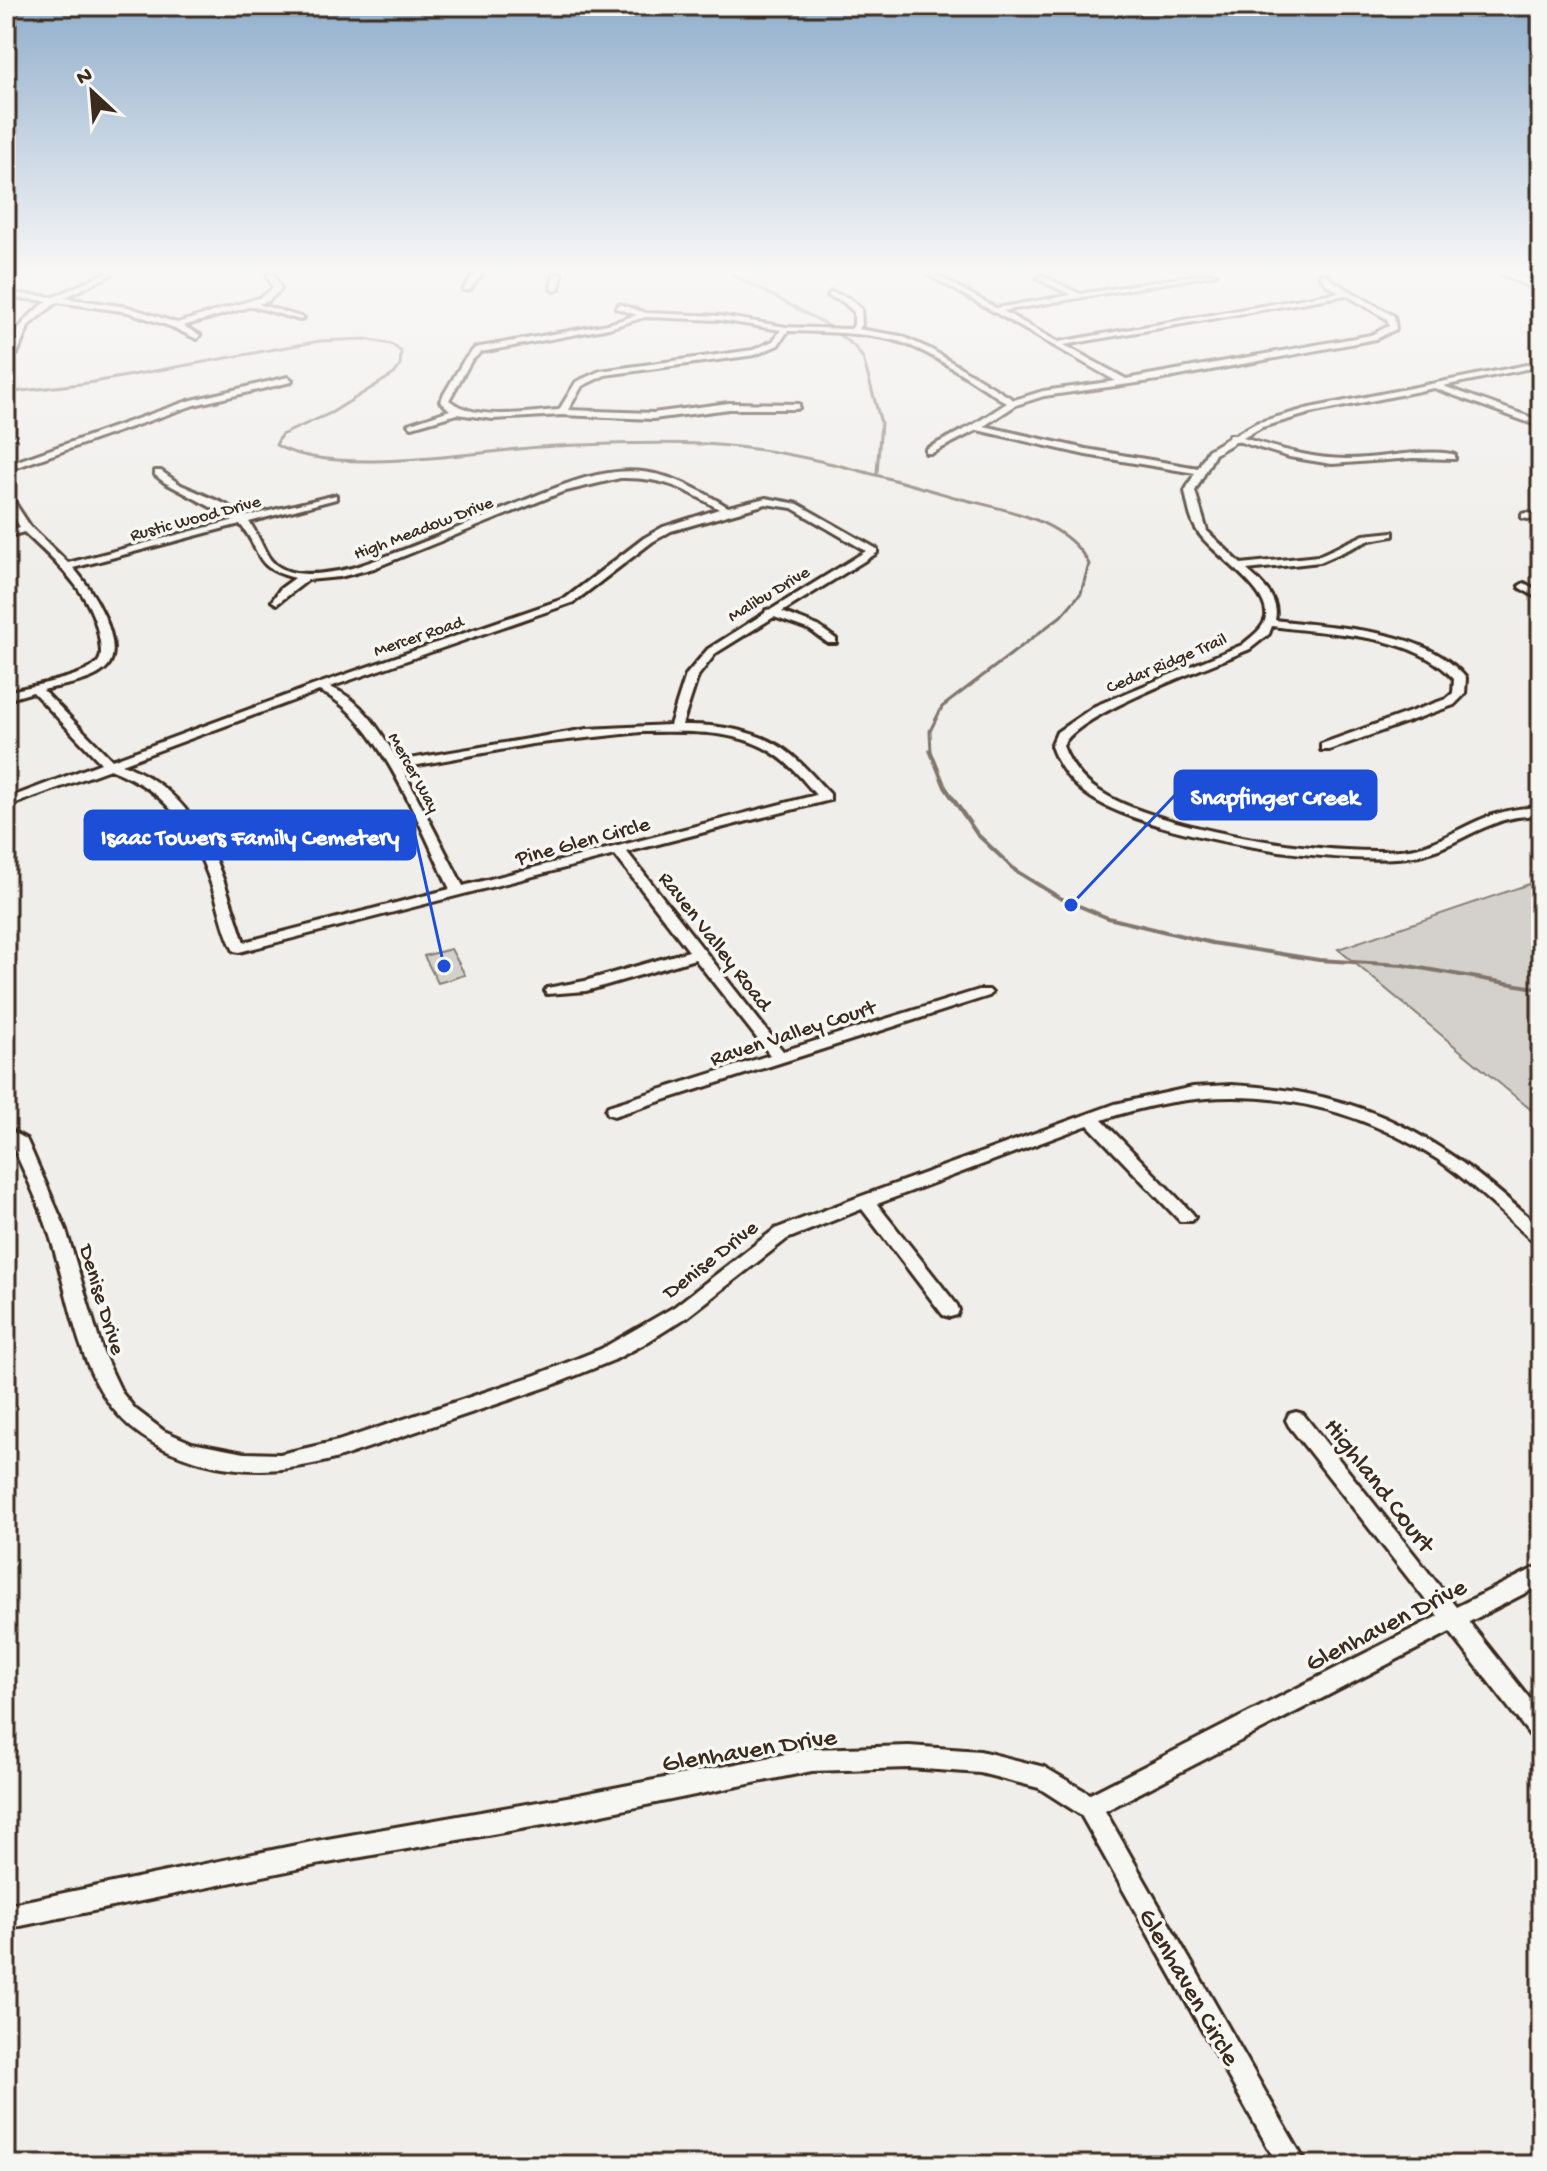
<svg xmlns="http://www.w3.org/2000/svg" width="1547" height="2171" font-family="'Gochi Hand',sans-serif">
<style>
.green{fill:#d4d1cc;stroke:#887e75;stroke-width:2}
.lines{fill:none;stroke-linecap:round;stroke-linejoin:round}
.stream-far1{stroke:#81766d;stroke-width:3}
.stream{stroke:#81766d;stroke-width:4}
.street-casing{stroke:#3b2a1e;stroke-width:6}
.primary-casing{stroke:#3b2a1e;stroke-width:6}
.street{fill:#f6f6f2;fill-rule:evenodd}
.primary{fill:#f6f6f2;fill-rule:evenodd}
.labels{text-anchor:middle;stroke-width:7;stroke-linejoin:round;paint-order:stroke}
.far-street-label{font-size:18px;fill:#3b2a1e;stroke:#f6f6f2}
.street-label{font-size:22px;fill:#3b2a1e;stroke:#f6f6f2}
.near-street-label{font-size:26px;fill:#3b2a1e;stroke:#f6f6f2}
.leader{fill:none;stroke:#1d4ed8;stroke-width:3}
.callout-dot{fill:#1d4ed8;stroke:#f6f6f2;stroke-width:3}
.callout{fill:#1d4ed8;stroke:#1d4ed8;stroke-width:3}
.callout-label{font-size:24px;text-anchor:middle;font-weight:bold;fill:#fff}
</style>
<rect width="100%" height="100%" fill="#efeeea"/>
<filter id="ink" filterUnits="userSpaceOnUse"><feTurbulence type="fractalNoise" baseFrequency=".0125" numOctaves="2"/><feDisplacementMap in="SourceGraphic" scale="16" xChannelSelector="R" yChannelSelector="G"/><feConvolveMatrix kernelMatrix="1 2 1 2 8 2 1 2 1" color-interpolation-filters="sRGB"/></filter>
<g filter="url(#ink)">
<!-- green -->
<path class="green" d="M1541,880V1118L1338,949Z
M451,949L465,975L438,983L424,956Z"/>
<g class="lines">
<!-- stream-far1 -->
<path class="stream-far1" d="M732,274L822,322L854,346L863,358L881,423L877,472
M6,393L88,383L320,341L365,339L391,344L401,351L400,366L394,374L331,413L281,435L276,445C331,477 474,452 540,447C594,444 649,442 704,444C792,449 873,474 958,498C1004,510 1065,518 1089,564L1081,593L1061,616L942,707L930,731L931,752"/>
<!-- stream -->
<path class="stream" d="M930,750L945,787L977,834L1016,871L1060,898L1108,918L1212,943L1319,960L1403,965L1541,989"/>
<!-- street casing -->
<g class="street-casing">
<path id="street" d="M103,274H112L64,298L128,307L177,323L262,297L273,288L267,274H274L281,289L268,301L258,304L304,318L300,320L252,306L183,326L200,335L197,339L172,327L128,312L57,302L29,325L17,354L10,356C11,332 29,314 48,301L6,297V293L54,297Z
M474,274H482L469,290H463Z
M554,274H562L559,289L555,291L551,289Z
M927,274H935L996,308L1071,295L1038,279L1041,275L1080,294L1203,274H1217L1003,311L1058,342L1340,292L1327,285L1319,274H1326L1333,281L1394,316L1396,329L1376,339L1158,380L1044,396L1016,405L984,426L1086,449L1198,468L1208,450L1228,438L1229,435H1235L1256,423L1310,408L1541,362V366L1443,386L1541,421V427L1434,388L1311,413L1262,427L1243,438C1277,448 1311,459 1346,459C1382,459 1416,449 1452,454L1455,455V459L1413,458L1332,464L1289,457L1237,441L1215,454L1195,491L1207,531L1241,564L1318,556L1364,535L1393,532V536L1370,540L1320,562L1247,570C1262,583 1280,599 1275,620C1335,628 1426,628 1466,678L1465,694L1454,705L1329,750H1321V744L1446,699L1453,693L1454,679C1412,632 1331,635 1272,626L1269,634L1250,649C1214,665 1075,714 1063,746C1071,766 1082,781 1101,792C1158,830 1348,861 1415,848C1439,843 1459,828 1482,819C1501,811 1520,808 1541,807V815C1524,816 1509,817 1493,824C1466,834 1443,851 1414,856C1343,868 1152,837 1092,798C1072,785 1059,768 1051,746L1057,732L1095,706L1242,645C1251,637 1264,629 1266,617C1270,589 1213,555 1198,532C1190,520 1188,505 1185,491L1195,473L1086,455L977,430L932,453H926V449L973,425L1007,403C976,384 928,348 893,340C859,332 823,332 788,331L778,345L755,355L605,375L582,386L568,410L653,413L729,403L799,404V408L796,409H729L653,419L562,415L493,419L457,414L412,427L408,424L450,410L440,401L464,360L475,348L608,324L637,315L616,308L619,304L646,313L720,316L786,327L851,329L854,325V312L843,302L828,296L831,292L849,298L861,309L862,325L858,329L901,336L930,349L1014,400L1043,391L1116,381ZM1346,295L1387,319L1389,326L1371,335L1126,379L1064,345ZM645,317L720,320L781,330L773,341L753,350L600,371L576,382L559,410C525,412 477,422 449,400L471,361L481,352L609,328Z
M288,377L292,380L291,382L194,405L6,471V465L188,401Z
M155,471H161L181,485L225,504L244,517L336,495V499L249,522C257,532 261,545 268,556C284,582 327,574 352,568C406,551 459,527 513,505C554,489 598,467 643,472C676,476 701,491 728,507L766,498L798,504L877,549V553L782,612L818,626L836,639V643H828L810,630L774,617L716,653L698,676L682,725C715,724 757,730 785,750C802,762 815,779 830,794V800L627,852L783,1051L979,990H989L992,993L989,996L614,1116L608,1114L606,1110L608,1106L770,1055L695,959L586,991L547,994L545,991L547,988L585,981L689,951L615,855L239,952L234,951C225,935 221,915 216,898C196,836 173,793 110,769L6,807V799L101,763L33,692L6,700V692C26,687 81,678 95,665C103,659 101,651 100,642C93,592 58,565 24,532L6,537V531L20,527L6,504V493L9,494L30,526L68,563L235,520L164,482L155,475ZM620,478C662,477 684,488 719,509L663,527L644,538L566,598L315,685L112,760L43,690C62,685 94,682 107,667C127,644 90,585 73,568L240,524C264,553 251,567 295,578L280,589L272,601L277,604L308,580L340,577L374,568L562,492ZM766,504L792,508L866,551L772,609L766,610L765,613L708,649L686,675L670,725L587,729L398,761C381,732 363,700 330,687L574,602L652,542L671,531ZM319,691C379,715 422,832 450,889L244,942C220,868 202,795 122,764ZM641,732C685,732 738,728 776,755C792,766 804,781 816,795L463,886L402,768L532,744Z
M1525,513L1541,515V521L1522,518V514Z
M1524,583L1541,592V600L1520,588L1519,586Z
M1231,1085C1370,1092 1440,1137 1541,1228V1245L1535,1243C1503,1214 1472,1183 1437,1159C1332,1092 1219,1080 1102,1120L1192,1213L1195,1217L1192,1221H1180L1088,1125L877,1204L957,1305L959,1310L957,1315L950,1317L943,1315L862,1209L787,1239L687,1317L644,1344L614,1360L550,1386L338,1458C291,1471 247,1475 200,1462C87,1431 82,1346 54,1249C44,1213 28,1180 13,1147L6,1142V1128L26,1139L28,1143L66,1230L103,1353L122,1393L135,1409L164,1431L192,1443L244,1453L280,1454L338,1441L536,1375L601,1349L674,1307L775,1229L859,1197L1115,1104L1193,1087Z
M1296,1412L1303,1414L1456,1607L1541,1565V1585L1469,1622L1541,1713V1742L1533,1739L1450,1632L1105,1811L1307,2165H1278L1081,1815L1039,1788L980,1773L909,1768L812,1771L578,1819L316,1865L6,1929V1905L316,1841L578,1795L812,1749L909,1746L980,1751L1044,1767L1090,1794L1438,1616L1289,1426L1286,1420L1289,1414Z"/>
</g>
<!-- primary casing -->
<g class="primary-casing">
<path id="primary" d="M1502,274H1515L1541,285V292Z"/>
</g>
<!-- street -->
<use href="#street" class="street"/>
<!-- primary -->
<use href="#primary" class="primary"/>
</g>
</g>
<!-- sky -->
<linearGradient id="sky" x2="0" y2="1"><stop stop-color="#91afcc"/><stop offset="0.47" stop-color="#f8f7f6"/><stop offset="1" stop-color="#f8f7f6" stop-opacity="0"/></linearGradient>
<rect width="1547" height="577" fill="url(#sky)"/>
<g class="labels">
<!-- far-street labels -->
<g class="far-street-label">
<text transform="translate(195 517) rotate(-15)" y="6">Rustic Wood Drive</text>
<text transform="translate(423 527) rotate(-21)" y="6">High Meadow Drive</text>
<text transform="translate(768 593) rotate(-31)" y="6">Malibu Drive</text>
<text transform="translate(418 635) rotate(-19)" y="6">Mercer Road</text>
<text transform="translate(1166 662) rotate(-23)" y="6">Cedar Ridge Trail</text>
<text transform="translate(415 772) rotate(61)" y="6">Mercer Way</text>
</g>
<!-- street labels -->
<g class="street-label">
<text transform="translate(582 839) rotate(-15)" y="8">Pine Glen Circle</text>
<text transform="translate(717 940) rotate(52)" y="8">Raven Valley Road</text>
<text transform="translate(792 1031) rotate(-18)" y="8">Raven Valley Court</text>
<text transform="translate(709 1258) rotate(-38)" y="8">Denise Drive</text>
<text transform="translate(104 1299) rotate(73)" y="8">Denise Drive</text>
</g>
<!-- near-street labels -->
<g class="near-street-label">
<text transform="translate(1381 1484) rotate(52)" y="9">Highland Court</text>
<text transform="translate(1385 1623) rotate(-27)" y="9">Glenhaven Drive</text>
<text transform="translate(749 1748) rotate(-9)" y="9">Glenhaven Drive</text>
<text transform="translate(1191 1986) rotate(60)" y="9">Glenhaven Circle</text>
</g>
</g>
<!-- callouts -->
<path class="leader" d="M1071 905L1175 795M444 966L415 835"/>
<g class="callout-dot">
<circle cx="1071" cy="905" r="8"/>
<circle cx="444" cy="966" r="8"/>
</g>
<g class="callout">
<rect x="1175" y="771" width="201" height="48" rx="8"/>
<rect x="85" y="811" width="330" height="48" rx="8"/>
</g>
<g class="callout-label">
<text x="1275" y="804">Snapfinger Creek</text>
<text x="250" y="844">Isaac Towers Family Cemetery</text>
</g>
<!-- margin -->
<rect width="1547" height="2171" fill="none" stroke="#f6f6f2" stroke-width="32"/>
<rect x="16" y="16" width="1515" height="2139" fill="none" stroke="#3b2a1e" stroke-width="3" filter="url(#ink)"/>
<!-- north arrow -->
<g transform="translate(92 92) rotate(334)" stroke="#f6f6f2" stroke-width="6" paint-order="stroke">
<path d="M0-6L14 30L0 20L-14 30Z" fill="#3b2a1e"/>
<text y="-12" font-size="22" font-weight="bold" text-anchor="middle" fill="#3b2a1e">N</text>
</g>
</svg>
